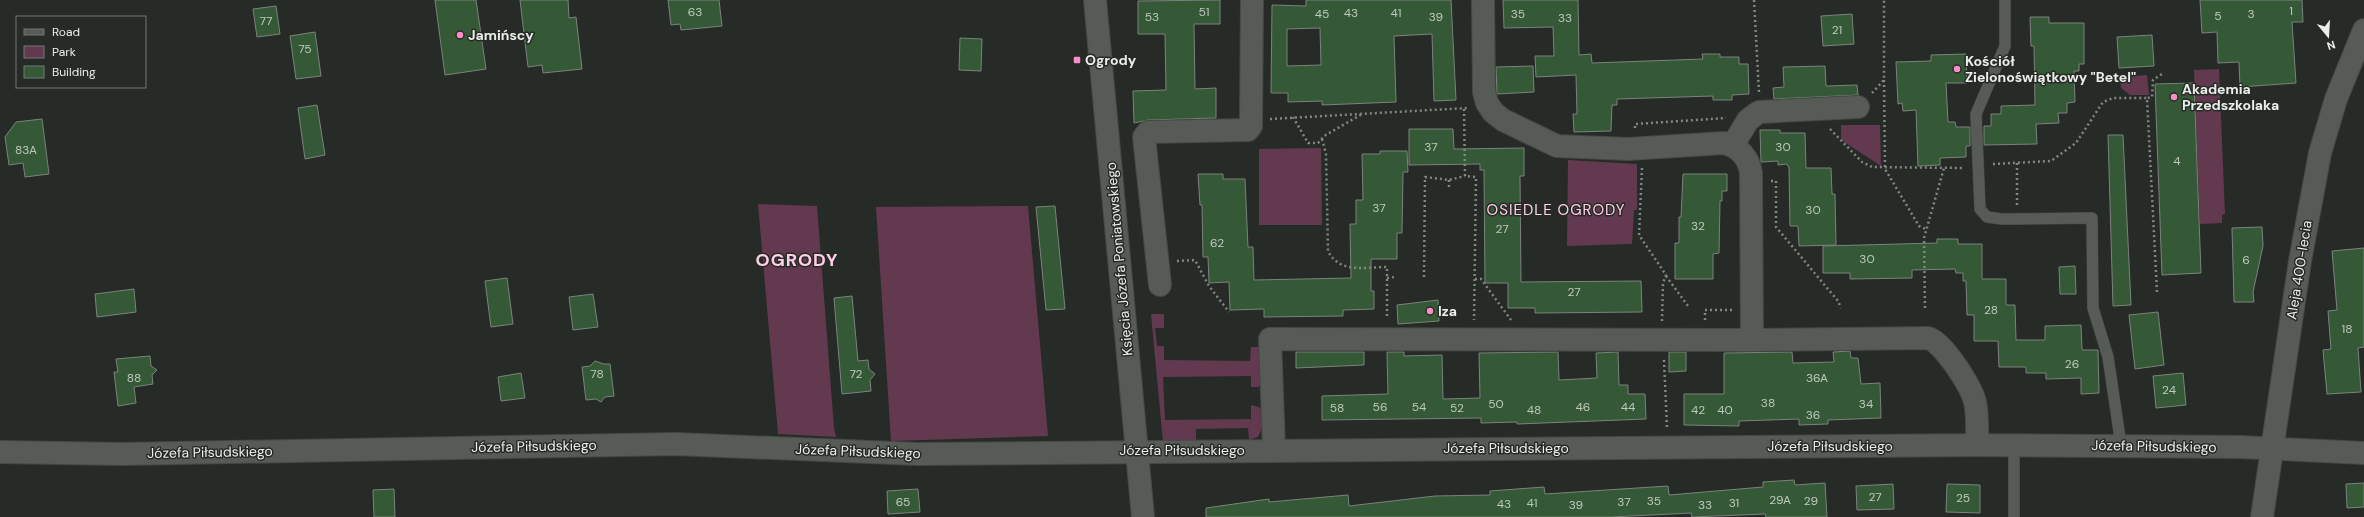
<svg xmlns="http://www.w3.org/2000/svg" width="2364" height="517" font-family="'DM Sans',sans-serif">
<style>
.green{fill:#62394f}
.building{fill:#355937;stroke:#7c827d;fill-rule:evenodd}
.lines{fill:none;stroke-linecap:round;stroke-linejoin:round}
.lane-casing{stroke:#454845;stroke-width:12}
.street-casing{stroke:#454845;stroke-width:24}
.secondary-casing{stroke:#454845;stroke-width:24}
.path{stroke:#838783;stroke-width:2.5;stroke-dasharray:2 3;stroke-linecap:butt}
.lane{stroke:#565b56;stroke-width:11}
.street{stroke:#565b56;stroke-width:22}
.secondary{stroke:#565b56;stroke-width:22}
.poi-dot{fill:#fa8fc8;stroke:#272b27;stroke-width:1.5}
.labels{text-anchor:middle;stroke-width:3;stroke-linejoin:round;paint-order:stroke}
.number-label{font-size:12px;fill:#bec9be}
.poi-label{font-size:14px;font-weight:bold;fill:#ebeeeb;stroke:#272b27;text-anchor:start}
.street-label{font-size:14px;fill:#ebeeeb;stroke:#272b27}
.neighbourhood-label{font-size:15px;letter-spacing:1px;fill:#fecfe6;stroke:#272b27}
.district-label{font-size:18px;font-weight:bold;letter-spacing:1px;fill:#fecfe6;stroke:#272b27}
</style>
<rect width="100%" height="100%" fill="#272b27"/>
<!-- green -->
<path class="green" d="M2219,69L2225,214L2222,215V223L2200,224L2194,70Z
M2147,75L2149,95H2130L2121,88L2120,77Z
M1841,125H1880L1881,166L1841,140Z
M1321,148L1322,225H1259V149Z
M1568,160L1637,164V210H1634L1632,244L1567,246Z
M758,204L817,206L834,428L836,437L778,434Z
M1028,206L1048,436L891,441L876,207Z
M1151,314H1164V328H1155L1157,346H1164V360L1250,361L1251,347H1259L1264,381L1258,387H1251V376L1163,377L1165,420L1251,419V405L1259,407C1267,416 1263,427 1258,437L1249,440L1248,428L1196,429V441L1163,442Z"/>
<!-- building -->
<path class="building" d="M435,0H476L486,69L445,75Z
M520,0H568L569,18L576,17L582,69L543,73L542,65L528,67Z
M668,0H719L722,26L681,30L680,24L671,25Z
M1220,0V24H1194L1195,89L1216,88V118L1148,120L1134,123L1133,91L1166,90L1165,34H1138V1Z
M1306,0H1451L1456,100L1434,101L1432,34L1394,36L1396,102L1322,105V101L1288,102V93H1271L1272,5L1306,6ZM1320,28L1321,65L1287,66V29Z
M1503,0H1578L1579,55L1591,54L1592,63L1703,59L1702,54H1720V57H1739V64H1748L1749,94L1732,95V100H1713V96L1617,99V105H1612L1611,131L1574,132L1573,114H1577L1576,75L1536,77L1535,56H1554L1553,27L1504,28Z
M2200,0H2302L2303,22H2292L2296,83L2240,87L2239,62L2218,63L2217,32L2202,33Z
M276,6L280,34L257,37L253,9Z
M1852,14L1854,44L1823,46L1821,16Z
M2030,17H2049V23H2084V64H2079V71H2074L2075,102L2067,103V113H2058L2059,123L2036,124L2037,144L1984,145V126H1991V114H2001V106L2035,105L2034,46H2031Z
M315,32L321,76L296,79L290,36Z
M2152,35L2154,66L2119,68L2117,37Z
M960,38L982,39L981,71L959,70Z
M1966,54L1967,83H1946L1948,122H1955L1956,127H1970V146H1966V157L1940,158V165L1918,166L1916,110L1903,111L1902,103L1898,104L1896,62L1931,61V55Z
M1533,66L1534,92L1497,94L1496,67Z
M1825,66L1826,86L1857,85L1858,95L1774,99L1773,88L1784,87L1783,67Z
M2194,83L2201,273L2162,275L2155,84Z
M317,105L325,155L305,159L298,108Z
M42,119L49,174L25,177L23,163L9,165L5,137L16,122Z
M1409,129H1453L1454,149L1524,148V176H1520L1521,282L1641,281L1642,312L1535,313V308H1508V283H1485L1484,170H1480V164L1409,165Z
M1760,130H1780V133H1805L1806,168H1831L1832,194H1835L1836,245L1799,246L1798,226H1790L1789,168L1787,164L1778,165V161L1761,162Z
M2108,135H2123L2131,305L2113,306Z
M1380,151H1407L1408,172H1403L1402,233H1397V259H1371V291H1374V309L1343,310V316L1264,317V309L1230,310L1229,282L1209,283L1208,257H1203L1202,205H1200L1198,174H1223V179H1245L1248,247H1253L1254,280L1351,278L1350,224H1356V200H1363L1362,154H1380Z
M1683,174H1727V191H1722V201H1720L1719,253L1713,254V279H1675V243H1679V217H1681Z
M1055,206L1065,309L1046,310L1036,207Z
M2262,227L2263,246L2253,292L2254,302H2234L2232,228Z
M1937,239H1958V244H1982V279H2006V305H2015L2016,340H2045V326L2081,325L2082,350H2098L2099,393L2081,394V378L2046,379V373H2026V367H1999L1998,341H1974V315H1967L1966,281H1963V273H1956L1955,269L1912,270V278L1850,279V273H1823V246L1937,243Z
M2364,248V347L2358,348L2361,392L2327,394L2323,350L2331,349L2328,311L2337,310L2332,251Z
M2075,266L2076,294H2060L2059,267Z
M507,278L513,324L491,327L485,281Z
M134,289L136,312L97,317L95,294Z
M593,294L598,327L573,330L569,297Z
M852,296L858,361L868,360L869,369L875,374L870,380L871,391L842,394L834,298Z
M1438,300L1439,321L1398,324L1397,305Z
M2158,312L2164,365L2135,369L2129,315Z
M1850,351L1851,358H1858L1861,384L1880,383L1881,418L1828,420V424L1799,425V419L1739,421V426L1684,425V394H1724V353L1792,352L1793,363L1834,362L1833,352Z
M1296,352H1364V365L1296,368Z
M1387,352H1404V356L1442,355L1443,399L1480,398L1479,353L1558,352L1559,380L1597,378L1596,353L1618,352L1619,385H1628V394H1645L1646,419L1517,424V422L1481,423V418L1322,420V396L1388,394Z
M1669,352H1686V371L1669,372Z
M150,356L151,366L157,370L152,375L153,384L134,387L136,403L118,406L114,372H118L116,359Z
M595,361L604,364H610L614,396L605,397L601,402L596,399L586,400L582,367L590,366Z
M521,373L525,398L501,401L498,377Z
M2183,373L2186,405L2156,408L2153,376Z
M1794,480L1795,485L1825,483L1827,517H1766L1765,514L1692,517L1691,513L1611,517H1206V508L1269,499V502L1348,495L1349,506L1435,496L1490,495V491L1544,487L1545,494L1668,486L1669,495L1763,487V482Z
M2364,483V507L2347,508L2346,484Z
M1893,484L1894,509L1857,510L1856,486Z
M1947,484L1980,485V513L1946,512Z
M394,489L395,517H374L373,490Z
M918,489L920,512L888,514L887,491Z"/>
<g class="lines">
<!-- lane casing -->
<g class="lane-casing">
<path id="lane" d="M2005,0V46L1976,114L1980,209L1987,217L2002,219L2092,218L2093,308L2108,357L2121,445
M2014,517V445"/>
</g>
<!-- street casing -->
<g class="street-casing">
<path id="street" d="M1483,0L1484,92L1487,103L1493,112L1503,120L1557,146L1628,149L1724,143C1739,147 1749,158 1751,173L1752,340
M1733,145L1748,120L1759,112L1858,107
M1160,285L1144,137L1148,132L1248,130L1251,126V120L1252,0
M1274,449L1270,339L1752,340L1928,338C1943,342 1971,386 1975,402C1978,415 1977,431 1977,445
M0,452L123,454L676,444L918,454L1977,445L2240,447L2364,453
M2262,517L2300,261L2320,153L2336,99L2364,30"/>
</g>
<!-- secondary casing -->
<g class="secondary-casing">
<path id="secondary" d="M1095,0L1143,517"/>
</g>
<!-- path -->
<path class="path" d="M1754,0L1759,92
M1884,80L1885,169L1919,226L1926,229
M1872,93L1884,80V0
M1464,109L1465,176L1476,177L1474,320
M1293,117L1308,143H1318L1324,136L1362,114
M1270,119L1467,108
M1635,128V124L1726,118
M1830,129L1862,162L1872,167L1964,168
M1322,139L1326,154L1328,251C1340,274 1364,267 1387,267V319
M2017,163V205
M1993,164L2051,161L2076,143L2103,102L2113,98H2147
M1642,168L1639,235L1666,275L1663,283L1662,321
M1449,180V189
M1771,181H1776V227L1838,301L1841,308
M1177,261L1195,260L1209,286L1229,312
M1666,276L1688,306
M1424,277L1425,177L1449,180L1465,176
M1387,278L1395,277
M1475,279H1481L1511,320
M2157,292L2147,98L2152,97L2153,80L2162,74
M1925,308L1924,238L1944,168
M1705,320V310H1732
M1664,360L1667,428"/>
<!-- lane -->
<use href="#lane" class="lane"/>
<!-- street -->
<use href="#street" class="street"/>
<!-- secondary -->
<use href="#secondary" class="secondary"/>
</g>
<!-- markers -->
<g class="poi-dot">
<circle cx="460" cy="35" r="4"/>
<rect x="1073" y="56" width="8" height="8" rx="2"/>
<circle cx="1957" cy="69" r="4"/>
<circle cx="2174" cy="97" r="4"/>
<circle cx="1430" cy="311" r="4"/>
</g>
<g class="labels">
<!-- number labels -->
<g class="number-label">
<text x="2291" y="15">1</text>
<text x="695" y="16">63</text>
<text x="1204" y="16">51</text>
<text x="1351" y="17">43</text>
<text x="1396" y="17">41</text>
<text x="1322" y="18">45</text>
<text x="1518" y="18">35</text>
<text x="2251" y="18">3</text>
<text x="2218" y="20">5</text>
<text x="1152" y="21">53</text>
<text x="1436" y="21">39</text>
<text x="1565" y="22">33</text>
<text x="266" y="25">77</text>
<text x="1837" y="34">21</text>
<text x="305" y="53">75</text>
<text x="1431" y="151">37</text>
<text x="1783" y="151">30</text>
<text x="26" y="154">83A</text>
<text x="2177" y="165">4</text>
<text x="1379" y="212">37</text>
<text x="1813" y="214">30</text>
<text x="1698" y="230">32</text>
<text x="1502" y="233">27</text>
<text x="1217" y="247">62</text>
<text x="1867" y="263">30</text>
<text x="2246" y="264">6</text>
<text x="1574" y="296">27</text>
<text x="1991" y="314">28</text>
<text x="2347" y="333">18</text>
<text x="2072" y="368">26</text>
<text x="597" y="378">78</text>
<text x="856" y="378">72</text>
<text x="134" y="382">88</text>
<text x="1817" y="382">36A</text>
<text x="2169" y="394">24</text>
<text x="1768" y="407">38</text>
<text x="1496" y="408">50</text>
<text x="1866" y="408">34</text>
<text x="1380" y="411">56</text>
<text x="1419" y="411">54</text>
<text x="1583" y="411">46</text>
<text x="1628" y="411">44</text>
<text x="1337" y="412">58</text>
<text x="1457" y="412">52</text>
<text x="1534" y="414">48</text>
<text x="1698" y="414">42</text>
<text x="1725" y="414">40</text>
<text x="1813" y="419">36</text>
<text x="1875" y="501">27</text>
<text x="1963" y="502">25</text>
<text x="1780" y="504">29A</text>
<text x="1654" y="505">35</text>
<text x="1811" y="505">29</text>
<text x="903" y="506">65</text>
<text x="1624" y="506">37</text>
<text x="1532" y="507">41</text>
<text x="1734" y="507">31</text>
<text x="1504" y="508">43</text>
<text x="1576" y="509">39</text>
<text x="1705" y="509">33</text>
</g>
<!-- poi labels -->
<g class="poi-label">
<text x="468" y="40">Jamińscy</text>
<text x="1085" y="65">Ogrody</text>
<text x="1965" y="66">Kościół<tspan x="1965" dy="16">Zielonoświątkowy "Betel"</tspan></text>
<text x="2182" y="94">Akademia<tspan x="2182" dy="16">Przedszkolaka</tspan></text>
<text x="1438" y="316">Iza</text>
</g>
<!-- street labels -->
<g class="street-label">
<text transform="translate(1119 259) rotate(-95)" y="5">Księcia Józefa Poniatowskiego</text>
<text transform="translate(2299 270) rotate(-81)" y="5">Aleja 400-lecia</text>
<text transform="translate(534 446) rotate(-1)" y="5">Józefa Piłsudskiego</text>
<text x="1830" y="451">Józefa Piłsudskiego</text>
<text transform="translate(2154 446) rotate(1)" y="5">Józefa Piłsudskiego</text>
<text x="1506" y="453">Józefa Piłsudskiego</text>
<text x="1182" y="455">Józefa Piłsudskiego</text>
<text transform="translate(858 451) rotate(2)" y="5">Józefa Piłsudskiego</text>
<text transform="translate(210 452) rotate(-1)" y="5">Józefa Piłsudskiego</text>
</g>
<!-- neighbourhood labels -->
<g class="neighbourhood-label">
<text x="1556" y="215">OSIEDLE OGRODY</text>
</g>
<!-- district labels -->
<g class="district-label">
<text x="797" y="266">OGRODY</text>
</g>
</g>
<!-- legend -->
<rect x="16" y="16" width="130" height="72" fill="#272b27" stroke="#757975"/>
<rect x="24" y="29" width="20" height="6" fill="#565b56" stroke="#757975"/>
<text x="52" y="36" font-size="12" fill="#ebeeeb">Road</text>
<rect x="24" y="46" width="20" height="12" fill="#62394f" stroke="#757975"/>
<text x="52" y="56" font-size="12" fill="#ebeeeb">Park</text>
<rect x="24" y="66" width="20" height="12" fill="#355937" stroke="#757975"/>
<text x="52" y="76" font-size="12" fill="#ebeeeb">Building</text>
<!-- north arrow -->
<g transform="translate(2328 36) rotate(162)" stroke="#272b27" stroke-width="3" paint-order="stroke">
<path d="M0-3L7 15L0 10L-7 15Z" fill="#ebeeeb"/>
<text y="-6" font-size="11" font-weight="bold" text-anchor="middle" fill="#ebeeeb">N</text>
</g>
</svg>
